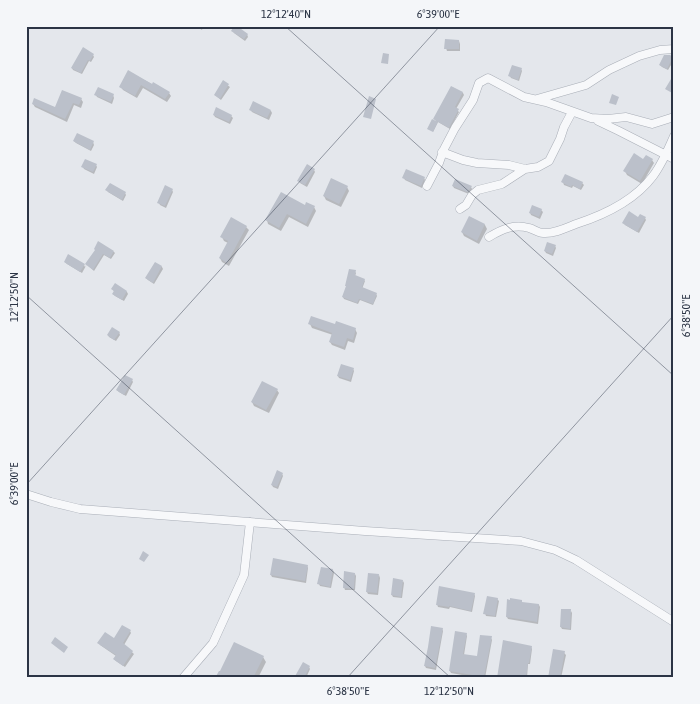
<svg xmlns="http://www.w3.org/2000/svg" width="700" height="704" font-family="'Asap Condensed',sans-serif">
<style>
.shadow{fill:#0003}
.building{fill:#bbc0ca}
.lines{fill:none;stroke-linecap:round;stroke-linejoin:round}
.minor-casing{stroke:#a9aeb7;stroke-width:9}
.minor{stroke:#f7f8fa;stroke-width:8}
.ticks{fill:none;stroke:#2b3445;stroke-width:1;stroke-opacity:0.45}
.neatline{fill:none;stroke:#2b3445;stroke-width:2}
.ticks-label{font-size:12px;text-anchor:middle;fill:#2b3445}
</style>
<rect width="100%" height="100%" fill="#e4e7ec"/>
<!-- shadow -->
<path class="shadow" d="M196,26H203L202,30Z
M233,31L247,34L248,37L245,41L234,33Z
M459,41L460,44V51H447L446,48Z
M93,55L94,57L91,62L89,61L82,74L73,70L72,68Z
M672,58L674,60L668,70L662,67L660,65Z
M521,69L522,71L519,81L511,78L510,76Z
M129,72L169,93L171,96L167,102L143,88L137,98L123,90L121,87Z
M223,82L230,87L221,100L215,95Z
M452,87L463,93L464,95L456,109L459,112L450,129L438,122L433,132V121L437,123L435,119Z
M96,95H113L114,98L112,104L97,97Z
M81,99L83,102L81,108L74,105L67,122L35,107L33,104L56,109Z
M250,109L271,111L272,113L269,120L252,112Z
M214,115L231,116L233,118L230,124L215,117Z
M74,141L93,142L94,145L91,151L76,143Z
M652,160L654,163L642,184L627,175L625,171L644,161Z
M96,165L97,167L94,174L84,169L83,167Z
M314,170L315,172L307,187L300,183L299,181Z
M404,178H424L425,180L422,188L405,180Z
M563,182L582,183L584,185L581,190L573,186L572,188L564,185Z
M453,186L471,187L472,189L469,194L454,188Z
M347,187L349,191L341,207L326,200L324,196Z
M107,190L125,193L126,195L123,201L108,192Z
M172,190L173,192L166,208L160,205L159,203Z
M305,207H314L316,211L308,227L289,217L281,231L268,224L267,220Z
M541,210L543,212L540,219L531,215L530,212Z
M470,217L485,225L487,229L479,244L464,236L462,232Z
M638,218H645L646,220L639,233L625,225L624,223Z
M246,227L249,230L229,266L222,262L220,258L228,243L224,241L222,237Z
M555,246L556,248L553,256L546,253L545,251Z
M96,250L114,252L115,253L111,259L104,255L94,271L87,264L82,273L67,264L65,262L84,265L85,267Z
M155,263L162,267L163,269L154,284L148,280L146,278Z
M355,272L356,273L355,276L364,280L365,281L362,289L376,294L377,296L373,305L360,300L358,304L344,299L343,297Z
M115,285L127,292L128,294L124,301L115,296L113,294L114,292L113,289Z
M310,324L355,329L357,333L354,343L348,341L345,350L332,345L330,342L333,335L312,328Z
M119,332L120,335L116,341L109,337L108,335Z
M353,369L354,371L351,382L339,378L338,376Z
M132,380L133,382L126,396L119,392L117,390Z
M277,390L279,393L269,413L254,406L252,402Z
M282,474L283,476L278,489L273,487L272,485Z
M307,566L308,568L306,583L272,577L271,575Z
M333,570L334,573L331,588L320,586L319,584Z
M355,574L356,576L355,590H345L344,587Z
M379,575L380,578L378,595L368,594L367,592Z
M403,581L404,583L402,598L393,597L392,595Z
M474,594L475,596L472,612L450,607L449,609L438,607L437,604Z
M497,599L499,601L496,617L486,616L485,613Z
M522,603L539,605L540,607L538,624L508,619L507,617Z
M571,611L572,613L571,630L562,629L561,627Z
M442,629L443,631L436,670L426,668L425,666Z
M130,631L131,633L124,645L134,654L125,667L116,661L114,659L116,656L100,645L99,643L115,640Z
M466,634L467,636L464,655L478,658L491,638L492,640L485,678H478L451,673L450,671Z
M531,647L532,649L530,664H528L527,678H498Z
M564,653L566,655L561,678H549Z
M263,657L266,662L258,678H216Z
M309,667L310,669L306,678H295Z"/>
<!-- building -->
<path class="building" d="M234,26H237L248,34L244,39L231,31Z
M445,39L459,40V49H444Z
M83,47L94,54L90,61L88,60L81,73L71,68Z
M383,53L389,54L388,64L381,63Z
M664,55H670L673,57L667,69L659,65Z
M512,65L522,68L518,80L508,76Z
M128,70L152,84L153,82L170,92L165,99L141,85L135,96L119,87Z
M674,74V94L665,89Z
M223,80L229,84L220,99L214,95Z
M451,86L463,92L455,107L459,109L449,128L433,119Z
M98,87L114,94L111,102L94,95Z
M62,90L82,98L79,105L73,103L65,119L32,104L34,98L55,107Z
M612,94L619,97L616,105L609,103Z
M369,96L376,99L371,119L363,117Z
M253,101L271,110L267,118L249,110Z
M216,107L232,115L229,122L213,115Z
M432,119L438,122L433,132L427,129Z
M77,133L94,141L90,150L73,141Z
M634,153L643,159L646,155L653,159L640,181L623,171Z
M85,159L97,164L93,172L81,167Z
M307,164L315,169L305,185L297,181Z
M406,169L425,177L421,186L402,178Z
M565,174L583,182L580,189L572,185L571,187L561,182Z
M331,178L348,186L339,204L323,196Z
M455,179L472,186L470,189L467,192L452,186Z
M110,183L126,192L122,200L105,190Z
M165,185L173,189L165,206L157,203Z
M281,192L305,205L306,202L315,206L306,224L287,214L279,228L265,220Z
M532,205L542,209L539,217L529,213Z
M629,211L638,217L640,214L646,217L637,232L622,223Z
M469,216L485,224L477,241L461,232Z
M231,217L247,226L227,263L219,258L228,241L220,237Z
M98,241L114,251L110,258L103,254L93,270L85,264L95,250L94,249Z
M547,242L556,245L552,254L544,251Z
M68,254L85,264L80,272L64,262Z
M155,262L162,266L153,283L145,278Z
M349,269L356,270L355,275L365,279L362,287L377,293L373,304L359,299L357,303L342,297L346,286H345Z
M115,283L127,291L122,300L112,294L114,291L111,289Z
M311,316L335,324L336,321L356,328L353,340L347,338L344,347L329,342L332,333L308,324Z
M112,327L120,332L114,340L107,335Z
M341,364L354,368L350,380L337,376Z
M125,375L133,379L124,395L116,390Z
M262,381L278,389L266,410L251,402Z
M277,470L283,473L277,487L271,485Z
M143,551L149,555L144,562L139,559Z
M273,558L308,565L305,581L270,575Z
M321,567L333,569L330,587L317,584Z
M344,571L355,573L354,589L343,588Z
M368,573L379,574L377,593L366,592Z
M393,578L403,580L401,597L391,595Z
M439,586L475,593L471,611L449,606V607L436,605Z
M487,596L498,598L495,616L483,614Z
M510,598L522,600V602L539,604L537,622L506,617L507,599L510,600Z
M561,609H571L570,629L560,627Z
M122,625L131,630L123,643L133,651L123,666L113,659L116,655L97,643L105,632L114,638Z
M431,626L443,628L435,668L424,666L428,647Z
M455,631L467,633L463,654L477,656L480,635L492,636L484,677L449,671Z
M55,637L68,647L64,653L51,643Z
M503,640L532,646L529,663H528L526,678H497Z
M234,642L264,656L253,678H215L219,671H220Z
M553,649L565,651L560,678H548Z
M303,662L310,666L304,678H294Z"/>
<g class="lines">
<!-- minor casing -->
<g class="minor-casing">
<path id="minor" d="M537,99L586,85L609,70L639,56L660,50L674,49
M598,121L619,131L674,159
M442,152L463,160L477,163L509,165L525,169L538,167L549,161L560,139L564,127L572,112
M427,186L439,163L444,149L455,128L473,100L479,83L488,78L524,97L546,102L591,118L608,119L626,117L652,124L674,117
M460,209L466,205L472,195L478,190L502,184L525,169
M489,237C502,229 514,224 529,228C534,229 538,233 543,233C554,234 566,228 576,224C604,215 635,200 653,176C662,164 668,150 674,136
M26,494L51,502L80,509L365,531L521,541L555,550L576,560L674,622
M183,678L213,643L244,575L250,522"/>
</g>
<!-- minor -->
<use href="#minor" class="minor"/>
</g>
<!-- ticks -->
<path class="ticks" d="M285,26L674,376M26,295L451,678M26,485L440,26M347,678L674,315"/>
<!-- border -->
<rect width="700" height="704" fill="none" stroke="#f4f6f9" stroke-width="55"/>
<rect x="28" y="28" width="644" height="648" class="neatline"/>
<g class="ticks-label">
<text x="286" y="18">12°12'40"N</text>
<text x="438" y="18">6°39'00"E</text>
<text transform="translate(14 297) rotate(-90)" y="4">12°12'50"N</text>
<text transform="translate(686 316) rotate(-90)" y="4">6°38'50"E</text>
<text transform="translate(14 484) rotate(-90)" y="4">6°39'00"E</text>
<text x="348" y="695">6°38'50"E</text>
<text x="449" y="695">12°12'50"N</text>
</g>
</svg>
